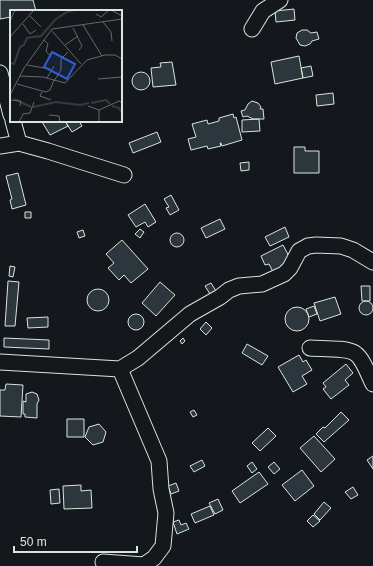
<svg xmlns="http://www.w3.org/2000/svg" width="373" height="566" font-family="Helvetica,sans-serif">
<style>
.building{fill:#2c363c;stroke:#d8e6dc}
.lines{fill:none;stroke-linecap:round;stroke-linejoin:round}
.street-casing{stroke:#d8e6dc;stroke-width:17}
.street{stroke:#14181c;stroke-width:15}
.inset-river{fill:none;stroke:#363b3e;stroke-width:2}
.inset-road{fill:none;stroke:#626a69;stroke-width:1}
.view{fill:#305dd8;fill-opacity:0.15;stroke:#305dd8;stroke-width:2}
.inset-edge{fill:none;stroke:#d8e6dc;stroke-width:2}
</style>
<rect width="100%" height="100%" fill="#14181c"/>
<!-- building -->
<path class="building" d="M0,0H33L36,11H11V17L0,19Z
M294,9L295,20L276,22L275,11Z
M302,30H307L311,33L317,32L319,39L312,41L310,44L305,46L300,45L296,38L297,33Z
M299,56L303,78L275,84L271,62Z
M172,62L176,85L153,87L151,68L161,67L160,63Z
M311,66L313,76L303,78L301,68Z
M132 81a9 9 0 1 1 18 0a9 9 0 1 1-18 0Z
M333,93L334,104L317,106L316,95Z
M252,101L258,103L261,107L260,109H263L264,119H253L247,116L243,117L241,111L245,110L248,104Z
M233,114L234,118L236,117L242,140L222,146L221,143H220L221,146L208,149L207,146L191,150L188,139L196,137L192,124L207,120L208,124L219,121V118Z
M259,119L260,131L242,132V120Z
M44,121H65L68,126L50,135L42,122Z
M65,121H79L82,126L72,132Z
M157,132L161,142L133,153L129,143Z
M294,147H305V151H319V173H294Z
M249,162V170L241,171L240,163Z
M18,173L26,205L12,209L10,200L12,199L6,176Z
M171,195L179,210L170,215L166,208L169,207L164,199Z
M145,204L156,222L148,227L145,222L136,227L128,215Z
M25,212H31V218H25Z
M220,219L225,229L206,238L201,228Z
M285,227L289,237L270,246L265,237Z
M140,229L144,232L140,238L135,234Z
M83,230L85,236L79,238L77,232Z
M170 240a7 7 0 1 1 14 0a7 7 0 1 1-14 0Z
M122,240L148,269L131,283L124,275L119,280L108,268L114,263L106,254Z
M283,245L292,262L273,272L269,264L265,265L261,256Z
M10,266L15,267L13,277L9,276Z
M8,281L19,282L15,326H5Z
M160,282L175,295L156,316L142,303Z
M211,283L216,291L210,294L205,286Z
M361,286H370V301H362Z
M87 300a11 11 0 1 1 22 0a11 11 0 1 1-22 0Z
M335,297L341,314L320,321L314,303Z
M359 308a7 7 0 1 1 14 0a7 7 0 1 1-14 0Z
M314,306L317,314L309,317L306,309Z
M285 319a12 12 0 1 1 24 0a12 12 0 1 1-24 0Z
M128 322a8 8 0 1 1 16 0a8 8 0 1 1-16 0Z
M48,317V327L28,328L27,318Z
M206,322L212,328L206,335L200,329Z
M4,338L49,340V349L4,347Z
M183,338L185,341L182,344L180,341Z
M247,344L268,356L262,365L242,353Z
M299,355L303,362L306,360L312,370L302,376L307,384L293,392L278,367Z
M346,364L353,373L345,380L349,385L331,399L323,389L326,387L323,383Z
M6,384L23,385L21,417L0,416V390H5Z
M32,392L37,394L39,400L37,404V418L25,417V414H23V401L26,402V394Z
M194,410L197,415L193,417L190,412Z
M341,412L349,420L324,442L316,434L323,427L325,428Z
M67,419H84V437H67Z
M99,424L106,432L103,442L93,445L85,437L89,427Z
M268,428L276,436L260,451L252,443Z
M314,436L335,459L321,472L300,448Z
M373,456V469L367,460Z
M202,460L205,466L194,472L190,466Z
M252,462L257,469L252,473L247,466Z
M274,462L280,469L274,474L268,467Z
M302,470L314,486L295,501L282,485Z
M259,472L268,484L240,503L232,491Z
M176,483L179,491L171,494L168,486Z
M81,485V491L91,490L92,508L64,509L63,486Z
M353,487L358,495L351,499L345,492Z
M59,489L60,503L51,504L50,490Z
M218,499L223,510L215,514L209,503Z
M324,502L331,508L320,520L314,514Z
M210,506L214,515L195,523L191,514Z
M313,515L320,521L313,527L307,521Z
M179,520L181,525L186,523L189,529L177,534L173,522Z"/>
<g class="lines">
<!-- street casing -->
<g class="street-casing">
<path id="street" d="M252,29L263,11L280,0
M0,73L11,115
M13,121L19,143
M0,146L19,143L48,151L124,175
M310,348C321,349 348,347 356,354C363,359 369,376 373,384
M0,362L120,369L138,358L190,314L220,297L229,290L239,286L262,284L284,274L290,268L299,251L308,246L316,245L341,246L353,250L373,262
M103,562L144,565L154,558L163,546L166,513L161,489L159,461L120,369"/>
</g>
<!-- street -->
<use href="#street" class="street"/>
</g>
<!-- overview -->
<g transform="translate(10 10)">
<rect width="112" height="112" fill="#14181c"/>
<path class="inset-river" d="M0,53L4,54L10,37L14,35L17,28L31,26L46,9L57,2L66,0M4,89L21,97M81,93L96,90L100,94M102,96L109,98L112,103M23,97L46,92L70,95L79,93"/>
<path class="inset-road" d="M101,0L112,6M86,4L91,7L99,0M20,6L31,17M0,11L5,0M93,12L101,22L102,31M13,14L20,24L26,20M73,15L92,46M63,18L72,36L69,40M42,21L71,54M0,27L24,0M34,30L38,34L36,41L41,47M55,35L68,26M17,55L40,59M9,66L33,67L55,73L77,50L95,45H105L112,49M37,68L44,56M88,69L112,67M44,71L51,60V49L58,42M7,74L36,82L40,80L44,70M32,82L30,86L41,90M0,85L14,58L42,19L112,9M0,90L11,91L10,96M78,96L89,100V112M89,100L109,91L112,93M39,105L49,106L50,112M9,112L13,104L20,103L24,92"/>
<path class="view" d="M42,42L65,54L57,69L34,57Z"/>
<rect width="112" height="112" class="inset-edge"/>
</g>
<!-- scale -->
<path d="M14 546v6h123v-6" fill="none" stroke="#d8e6dc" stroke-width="2"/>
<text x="20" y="546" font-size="12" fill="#d8e6dc" stroke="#14181c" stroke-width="3" paint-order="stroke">50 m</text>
</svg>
